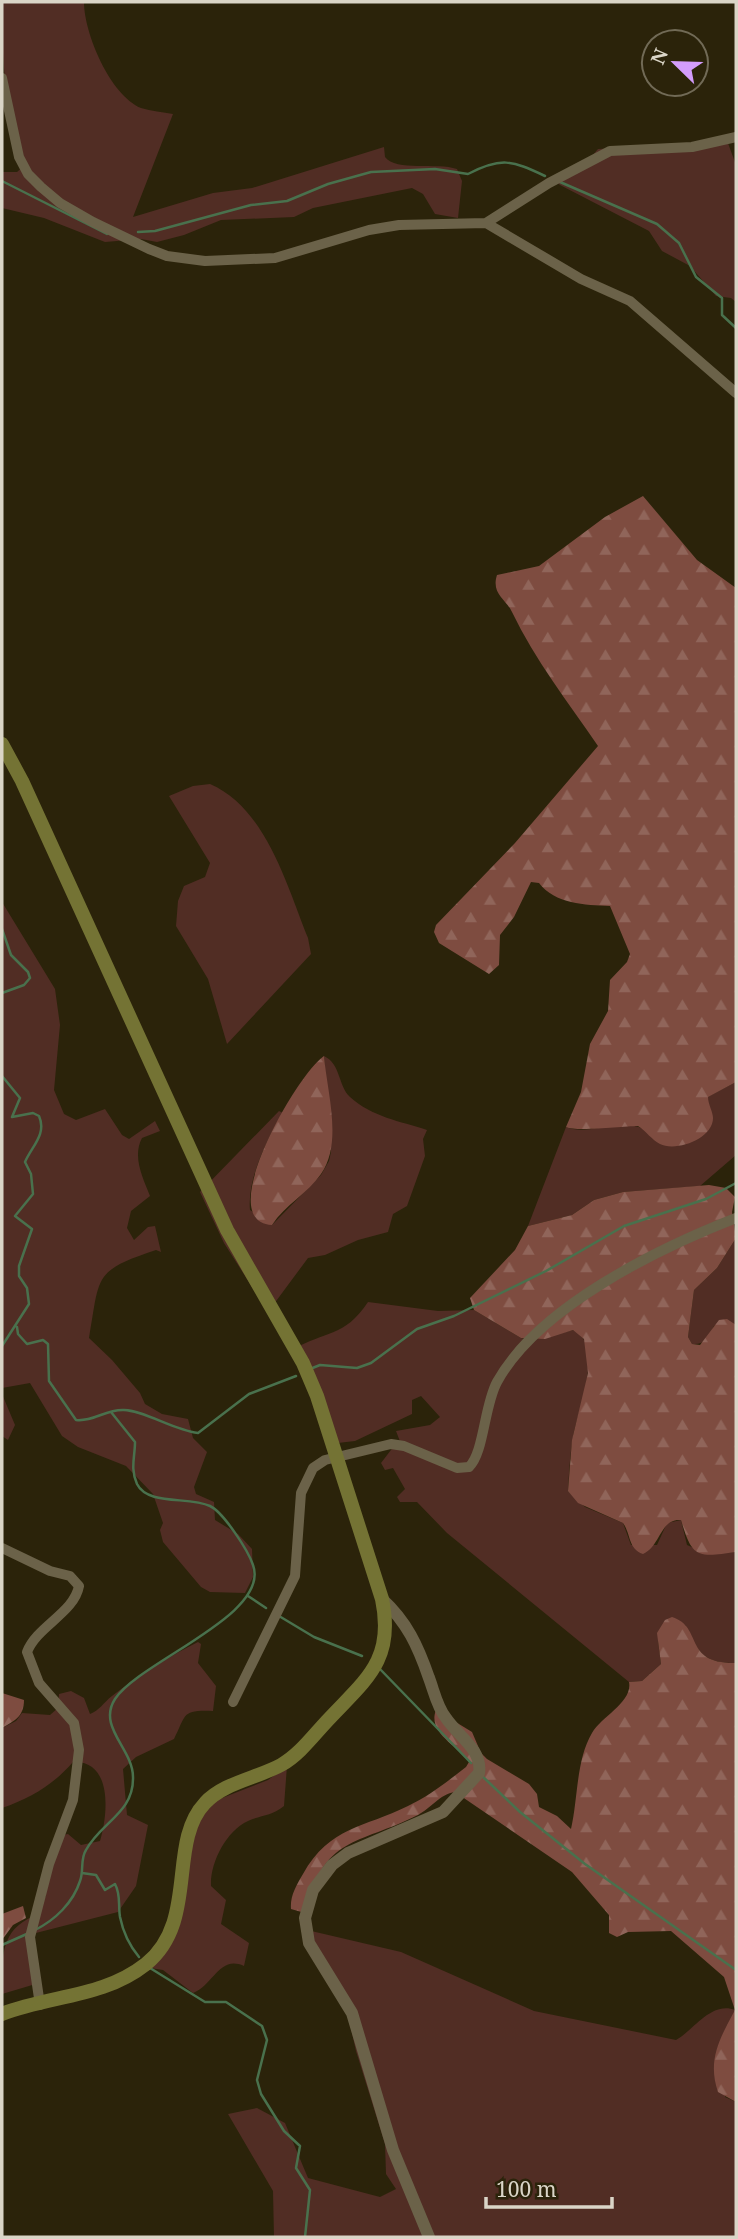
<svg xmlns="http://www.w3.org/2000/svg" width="738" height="2239" font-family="'Noto Serif',serif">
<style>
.grass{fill:#512d24}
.forest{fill:url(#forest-firs)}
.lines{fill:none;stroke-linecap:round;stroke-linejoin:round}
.stream{stroke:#49714d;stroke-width:2.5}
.minor{stroke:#6b6249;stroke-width:10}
.tertiary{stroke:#6b6249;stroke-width:12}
.secondary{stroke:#747334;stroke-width:14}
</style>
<defs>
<pattern id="forest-firs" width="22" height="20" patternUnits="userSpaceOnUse" patternTransform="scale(1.75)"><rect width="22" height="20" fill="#7e4c40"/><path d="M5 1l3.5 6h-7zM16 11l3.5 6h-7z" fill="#90655a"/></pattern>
</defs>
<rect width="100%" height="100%" fill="#2b230a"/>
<!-- grass -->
<path class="grass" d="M2,2H84C84,33 110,95 141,108C151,111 163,112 173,114L133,217L213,193L252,188L384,147L385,157C396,172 437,162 457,169L462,181L458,218L435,214L423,194L412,188L313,208L294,217L221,220L184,235L157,242L141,239L105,242L44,218L2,208V172H17L25,165C4,114 2,57 2,2Z
M725,135L736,165V302L731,298L716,296L690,266L662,251L649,231L560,185L553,178L592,156L598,149L695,144Z
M210,784C266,808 287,886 308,938L311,954L227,1044L208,979L176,926L178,901L184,886L205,877L210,863L169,796L193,786Z
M2,902L55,989L60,1025L54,1090L64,1114L76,1120L105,1109L122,1135L129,1139L155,1121L160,1131L142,1138C132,1157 143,1178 150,1196L131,1211L127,1228L134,1240L148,1227L155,1226L161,1252L156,1250C93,1271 100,1275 89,1338L112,1360L140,1393L145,1404L162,1414L188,1419L193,1438L207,1452L194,1487L196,1494L214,1502L215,1520L238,1534L252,1549L253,1577L245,1593L210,1592L201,1587L163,1542L160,1530L163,1523L153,1494L126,1466L78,1447L62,1436L30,1383L2,1388Z
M324,1056C341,1064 338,1086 350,1097C372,1117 400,1121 427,1130L423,1139L425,1156L407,1206L393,1214L388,1232L358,1240L325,1255L308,1258L268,1312L224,1243L200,1192L279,1111L283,1113C267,1139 247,1179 250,1210L272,1225L321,1175L329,1161L331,1152Z
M736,1082V1155L700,1186L623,1192L594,1200L572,1215L528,1226L566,1127C589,1137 622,1115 647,1131L708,1107L707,1097Z
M736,1238V1325L714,1326C709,1337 705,1345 692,1344L688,1337L694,1290L717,1268Z
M368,1302L438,1311L474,1310L521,1338L533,1340L573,1330C606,1344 577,1412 573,1437C570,1454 569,1474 568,1491L585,1507L623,1523L631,1545H657L667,1523L681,1520L687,1545L708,1554L736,1552V1663C703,1663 698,1653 685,1625L658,1641L661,1664L642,1681L629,1682L447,1533L417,1502H400L397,1497L405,1489L393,1468L385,1470L381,1463L394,1446L401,1444L396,1431L430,1425L440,1417L421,1396L412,1400V1414L355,1441L329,1444L292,1350C326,1330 344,1338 368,1302Z
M2,1394L15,1425L8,1440L2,1436Z
M198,1642L201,1644L198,1663L216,1686L213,1711C181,1710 187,1714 174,1739L136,1757L123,1769L127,1815L148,1825L136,1886L118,1912L28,1935L39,1983L2,1994C2,1954 0,1928 39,1914L46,1895L43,1886L63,1835L68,1834L81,1845L100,1841C108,1815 113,1760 73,1762C53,1785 31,1798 2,1808V1728L16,1721L22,1713L50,1715L58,1708L59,1694L71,1691L84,1698L90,1714C99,1711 104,1702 112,1696C139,1675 168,1657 198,1642Z
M287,1766L284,1806C272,1816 261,1815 248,1821C226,1831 210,1863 211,1886L226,1900L221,1924L249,1943L244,1966C219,1955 214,1985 193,1993L163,1970L138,1966L170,1926L190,1830L217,1800L268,1780Z
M307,1930L401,1952L534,2011L676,2040C694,2030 711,2001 735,2010L725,2097L736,2102V2237H274L273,2191L228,2114L257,2108L285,2123L308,2178L380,2197L396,2189L386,2174L385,2144L356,2051L348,2015Z"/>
<!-- forest -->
<path class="forest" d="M643,496L697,560L736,588V1082L708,1097C708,1104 713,1112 713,1118C713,1139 676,1152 660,1144C652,1140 646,1131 638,1126C623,1126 577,1132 566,1127L581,1092L590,1044L608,1011L610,980L627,962L630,954L610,906C585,905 555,904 539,883L531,882L514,917L500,935L499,965L489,974L439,943L434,932L436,925L515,843L598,746C568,702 535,660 512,612C506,599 491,594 497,575L539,566L605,517Z
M324,1056C327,1092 343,1143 321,1174C308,1193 285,1205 272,1225C211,1222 298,1073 324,1056Z
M709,1185L726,1188L735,1197L732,1212L736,1238L717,1268L694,1290L688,1337L692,1344L700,1345L719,1320L727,1319L736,1325V1552C696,1558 692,1557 681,1520C660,1518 661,1546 643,1554C628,1549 631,1534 623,1523L578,1503L568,1491L572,1440L588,1373L584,1339L573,1330L545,1339L521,1338L474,1310L470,1298L515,1250L528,1226L572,1215L594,1200L623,1192Z
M672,1617C704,1627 682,1664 736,1663V2102L718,2092C707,2060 720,2038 735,2010L724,1977L671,1931L628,1932L617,1937L609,1933V1915L572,1872L455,1792C440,1794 431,1808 418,1815C356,1846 324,1835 305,1913L291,1909C290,1896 296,1886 303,1874C330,1826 364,1828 408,1806C429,1796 448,1781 466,1767L469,1762C458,1746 427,1733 436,1710L472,1732L481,1753L487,1759L529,1784L537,1794L539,1807L557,1816L571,1829C578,1799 576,1760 592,1733C602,1716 633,1702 629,1682L642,1681L661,1664L657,1633L665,1620Z
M2,1693L24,1700C24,1717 14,1721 2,1728Z
M23,1906L26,1918L13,1925L2,1940V1914Z"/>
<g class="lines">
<!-- stream -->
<path class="stream" d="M2,181L107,234
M560,182L657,224L679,243L696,277L722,298V315L736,328
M138,232L155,231L251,205L287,201L328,184L371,172L435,169L468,174C501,157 511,160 545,176
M2,929L11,955L28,972L30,978L24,985L2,993
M2,1076L20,1098L12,1117L33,1113L39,1116C47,1134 32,1146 25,1162L31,1174L33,1194L15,1216L32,1229L19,1266V1276L27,1288L29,1304L2,1346
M17,1327L18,1334L27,1344L43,1340L48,1344L49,1381L76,1420C93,1422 106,1409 124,1410C146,1411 173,1430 198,1433L249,1394L296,1376
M310,1369L320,1365L357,1368L371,1363L417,1329L454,1316L546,1271L624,1226L706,1199L736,1183
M248,1596L266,1608
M279,1616L314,1637L362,1656
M379,1668L471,1763
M481,1775L520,1812L585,1864L736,1970
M82,1873L96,1875L105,1890L115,1884C121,1895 118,1905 120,1917C123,1932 129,1945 139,1957
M35,1930C55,1920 73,1903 80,1881C84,1871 80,1859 86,1850C101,1822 134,1813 133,1777C133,1749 97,1727 115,1699C140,1661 271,1615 253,1565C248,1550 223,1512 210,1506C189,1496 148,1506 137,1484C130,1468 135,1457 135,1442L111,1412
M2,1945L29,1933
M150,1968L205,2002H226L262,2026L267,2040L257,2080L261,2094L284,2131L300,2146L296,2168L310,2190L305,2237"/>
<!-- minor -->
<path class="minor" d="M2,78L19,157L28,174L41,187L60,203L93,222L149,249L167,256L205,261L275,258L369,230L399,225L486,223L549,183L610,151L692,147L736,137
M486,223L581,279L630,301L736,393
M2,1548L50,1571L70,1576L79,1586C74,1613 37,1626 27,1652L39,1683L74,1723L79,1750L73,1800L49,1864L30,1937L40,2005
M233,1702L295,1576L301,1493L313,1468L325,1460L391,1444L404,1446L457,1468L469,1467C484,1453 484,1406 497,1382C538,1307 659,1248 736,1218"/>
<!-- tertiary -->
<path class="tertiary" d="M382,1599C407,1622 418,1646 429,1678C434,1691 437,1707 446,1718C457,1735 483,1750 479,1773L443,1812L348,1853L332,1865L313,1890L305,1918L309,1943L352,2013L393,2150L429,2237"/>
<!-- secondary -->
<path class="secondary" d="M2,744L22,781L227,1230L303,1363L317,1396L382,1599C395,1661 365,1680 327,1721C313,1736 299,1755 281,1765C257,1778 223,1783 205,1803C167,1843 199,1921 146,1964C103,1998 50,1995 2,2014"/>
</g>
<!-- border -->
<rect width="738" height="2239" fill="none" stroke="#dad5c7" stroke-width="7"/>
<!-- north arrow -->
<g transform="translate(675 63) rotate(293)"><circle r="33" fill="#2b230a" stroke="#716a56" stroke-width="2"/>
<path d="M0-5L12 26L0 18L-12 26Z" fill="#d39cfc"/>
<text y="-10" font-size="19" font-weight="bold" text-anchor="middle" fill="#dad5c7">N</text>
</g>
<!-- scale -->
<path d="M486 2197v10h126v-10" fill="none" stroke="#dad5c7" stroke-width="3.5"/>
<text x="496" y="2197" font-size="21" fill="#dad5c7" stroke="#2b230a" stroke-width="5" paint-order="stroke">100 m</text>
</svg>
